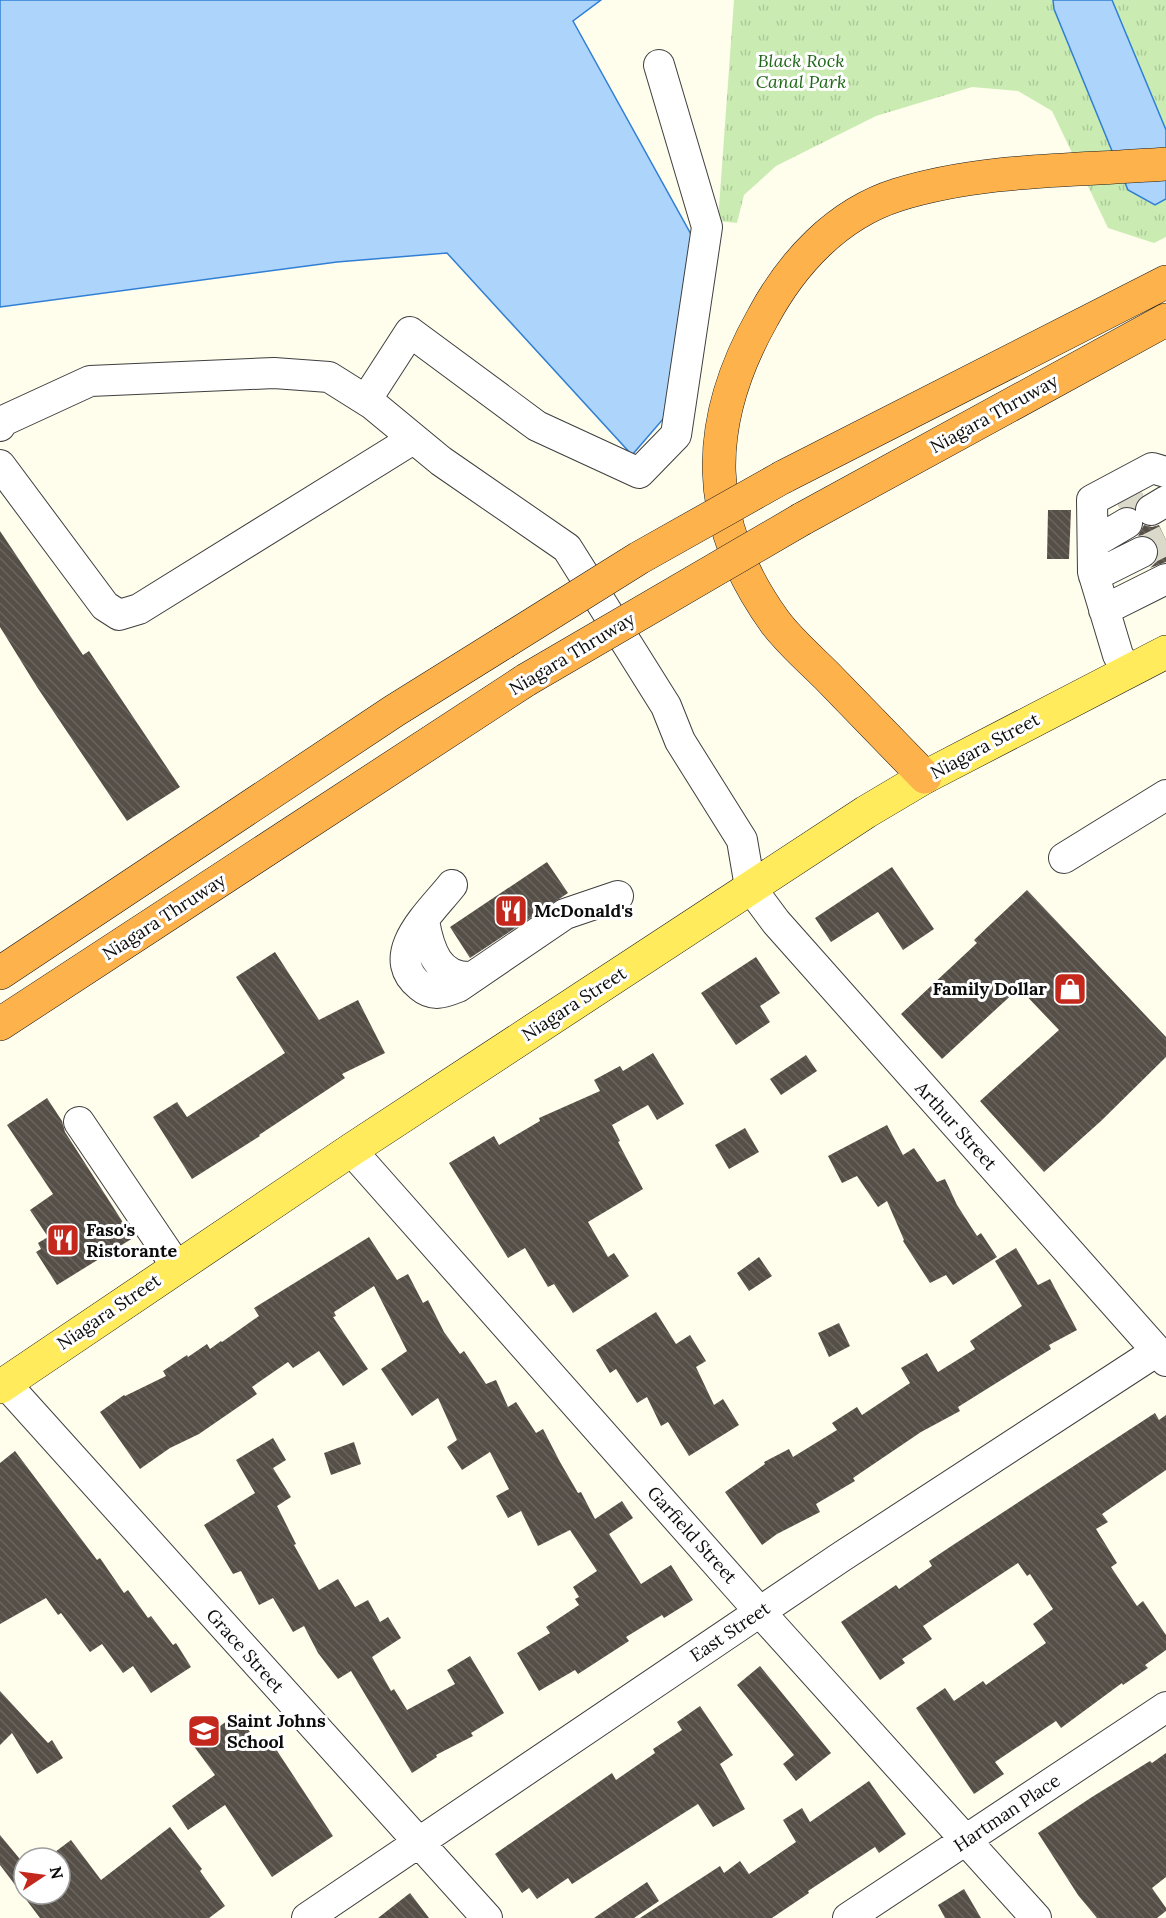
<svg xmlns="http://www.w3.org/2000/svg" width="1166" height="1918" font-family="Lora,serif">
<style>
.park{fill:url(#park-tufts)}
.water{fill:#add4fa;stroke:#307fd5;stroke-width:1.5}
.building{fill:url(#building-back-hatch)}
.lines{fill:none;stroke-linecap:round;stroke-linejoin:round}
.minor-tunnel{stroke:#dbdaca;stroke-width:30;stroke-dasharray:30 15;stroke-linecap:butt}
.minor-casing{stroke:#3f3f3f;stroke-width:32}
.major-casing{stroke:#1d1d1d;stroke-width:34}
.highway-casing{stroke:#1d1d1d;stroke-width:34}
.minor{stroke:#fff;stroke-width:30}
.major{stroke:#ffeb5c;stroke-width:33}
.highway{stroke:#fdb24c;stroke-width:33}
.highway-bridge-casing{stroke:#1d1d1d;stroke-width:34;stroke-linecap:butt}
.highway-bridge{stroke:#fdb24c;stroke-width:33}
.labels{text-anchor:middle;stroke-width:6;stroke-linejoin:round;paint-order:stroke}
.park-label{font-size:18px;font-style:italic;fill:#206819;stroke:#fff}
.street-label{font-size:18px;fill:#0c0c0c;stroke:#fff}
.poi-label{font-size:18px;font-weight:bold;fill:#0c0c0c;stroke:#fff;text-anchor:start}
</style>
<defs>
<pattern id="park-tufts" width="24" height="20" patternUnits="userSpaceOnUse" patternTransform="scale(1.5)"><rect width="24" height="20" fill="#caecb3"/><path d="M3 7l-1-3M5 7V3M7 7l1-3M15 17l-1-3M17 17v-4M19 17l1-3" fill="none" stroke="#acc999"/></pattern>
<pattern id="building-back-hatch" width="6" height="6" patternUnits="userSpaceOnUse" patternTransform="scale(1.5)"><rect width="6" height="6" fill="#564f48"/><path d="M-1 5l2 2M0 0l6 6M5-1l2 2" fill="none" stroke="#69645e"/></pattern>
</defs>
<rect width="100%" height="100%" fill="#fffeec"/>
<!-- park -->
<path class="park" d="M734,0H1166V237L1154,243L1108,228L1052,111L1018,91L972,87L876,116L776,166L744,195L737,223L718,221Z"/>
<!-- water -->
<path class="water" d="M0,0H601L573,21L693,238L664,418L632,455L447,253L337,262L0,307Z
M1053,0H1112L1166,130V199L1155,205L1128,190L1054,9Z"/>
<!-- building -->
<path class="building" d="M1142,493L1143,495L1136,501L1134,508L1126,506L1120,508L1118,505Z
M1048,510H1071L1069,559H1047Z
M1144,525L1152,527L1159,525L1166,540V562L1150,568L1157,561L1159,552L1158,545L1152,538L1144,535L1138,536Z
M0,531L83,655L89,651L180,787L127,821L37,687L0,627Z
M547,862L568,893L470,958L450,927Z
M892,867L934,929L903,950L878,912L831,942L815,918Z
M1027,890L1166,1037V1057L1101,1121L1044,1172L980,1101L1059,1030L1019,988L942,1059L901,1014L977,943L974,940Z
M275,952L319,1020L358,1000L385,1053L342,1074L345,1078L259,1135L260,1136L192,1179L153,1117L177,1102L187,1117L285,1053L236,977Z
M756,957L780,993L760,1006L770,1022L736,1045L701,993Z
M653,1053L684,1104L657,1120L648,1105L612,1125L620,1141L618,1142L643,1189L588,1222L608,1257L614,1253L629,1276L573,1313L554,1284L548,1287L525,1248L508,1258L449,1163L494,1136L499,1145L540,1121L539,1118L600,1091L594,1080L620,1066L623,1071Z
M806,1055L817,1071L781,1095L770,1079Z
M47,1098L62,1121L65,1132L133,1238L57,1285L36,1252L41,1249L38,1243L48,1237L30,1210L53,1194L7,1125Z
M887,1125L903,1155L914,1148L937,1182L945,1179L957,1205L977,1236L981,1233L997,1257L953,1285L946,1275L930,1283L903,1241L904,1240L887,1201L878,1207L857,1176L842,1183L828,1156Z
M745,1128L759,1152L729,1169L715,1145Z
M369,1237L397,1280L408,1274L423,1303L428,1300L444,1332L460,1354L464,1351L486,1384L496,1380L508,1407L516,1402L536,1433L543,1429L560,1462L578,1493L581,1492L595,1519L622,1501L633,1518L609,1534L641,1584L671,1565L693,1600L664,1618L662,1615L626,1637L629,1641L578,1674L575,1670L539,1691L517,1653L550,1633L546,1627L579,1605L575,1599L579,1597L573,1587L597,1571L570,1530L538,1546L521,1511L508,1518L496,1496L509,1489L490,1452L462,1470L447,1447L457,1440L438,1398L412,1416L381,1369L407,1351L374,1286L334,1312L336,1316L333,1317L368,1369L343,1386L319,1351L293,1368L288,1362L252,1387L257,1394L199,1434L170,1448L140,1469L100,1412L124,1395L125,1396L166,1376L163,1371L187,1355L188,1357L207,1344L210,1349L221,1341L222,1342L259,1316L254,1308Z
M1016,1248L1038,1285L1050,1279L1077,1330L1049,1345L1051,1349L958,1407L960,1411L921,1432L853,1478L855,1481L816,1504L820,1512L777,1534L762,1545L725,1492L765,1464L764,1462L789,1449L793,1457L837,1430L832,1423L857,1407L862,1415L910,1383L901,1368L927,1353L938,1372L975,1349L970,1341L1022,1306L995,1261Z
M759,1257L772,1276L749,1291L737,1273Z
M656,1312L676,1344L690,1335L706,1361L696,1367L714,1405L723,1399L739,1425L689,1456L668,1422L661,1426L647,1397L637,1403L616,1369L610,1373L596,1350Z
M839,1323L850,1346L829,1357L818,1333Z
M1155,1413L1159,1420L1166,1415V1470L1102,1514L1108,1522L1096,1529L1117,1563L1111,1567L1137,1606L1143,1601L1166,1635V1650L1145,1665L1148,1668L1123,1685L1122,1683L1061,1728L1056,1721L995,1762L1004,1774L974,1794L916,1708L945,1688L954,1701L983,1681L986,1685L1046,1643L1033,1624L1053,1609L1030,1574L1027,1576L1018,1563L923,1626L932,1639L902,1659L905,1663L880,1680L841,1622L896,1585L899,1589L932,1566L929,1561L953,1545Z
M273,1438L286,1460L273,1468L291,1497L277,1506L296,1544L294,1545L319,1590L338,1579L355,1607L368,1600L380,1622L388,1617L401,1638L372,1657L391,1691L394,1689L407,1710L455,1684L447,1670L470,1656L504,1713L471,1733L473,1736L436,1755L437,1757L412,1773L351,1671L338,1679L318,1653L304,1626L293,1632L273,1598L259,1605L241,1571L233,1574L204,1525L255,1493L236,1460Z
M354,1442L361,1464L331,1475L324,1453Z
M15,1451L97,1560L100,1558L124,1593L128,1590L148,1618L151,1616L173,1645L176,1643L191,1667L151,1693L133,1666L123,1673L102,1644L90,1652L61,1613L58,1615L46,1598L0,1624V1463Z
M760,1666L831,1753L796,1781L783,1764L794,1755L737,1685Z
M0,1691L48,1743L52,1740L63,1758L37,1774L12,1733L0,1745Z
M700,1706L733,1755L720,1764L745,1809L713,1827L698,1804L572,1884L568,1878L537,1899L529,1888L522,1893L495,1854L612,1773L616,1780L655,1753L653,1749L682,1730L677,1722Z
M237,1714L260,1746L270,1740L333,1836L272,1877L225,1805L188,1830L172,1806L215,1775L193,1745Z
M1166,1753V1877L1152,1888L1166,1908V1911L1157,1918H1097L1078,1895L1038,1833L1092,1797L1150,1761L1152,1763Z
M869,1781L906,1834L879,1853L875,1847L808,1891L809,1893L772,1918H640L720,1866L724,1873L740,1861L749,1874L796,1842L783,1820L802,1808L810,1822Z
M170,1827L202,1869L200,1871L225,1906L209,1918H40L0,1865V1835L24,1864V1894H60V1858H47L71,1840L101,1880Z
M647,1882L659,1901L634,1918H594Z
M964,1889L981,1918H945L938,1905Z
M410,1893L429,1918H378Z"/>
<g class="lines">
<!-- minor-tunnel -->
<path class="minor-tunnel" d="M1117,503L1141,491
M1142,552L1166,540"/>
<!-- minor casing -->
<g class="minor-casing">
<path id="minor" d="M366,400L410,332L537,426L639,473L676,435L707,227L659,65
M0,426L3,421L90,381L274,373L329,377L372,404L441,461L567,548L666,706L680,741L742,840L750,887L776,922L1166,1361
M0,465L105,606L119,615L139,609L413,439
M1151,510L1166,501
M1093,543L1127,523
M1094,576L1142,552
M1104,610L1166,579
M1127,670L1118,655L1093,572L1092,500L1152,468L1166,472
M1064,858L1166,795
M452,885C431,912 381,955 420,986C433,997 443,993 458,987L565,914L618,896
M424,921C429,949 438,979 472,977
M79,1122L177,1267
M351,1150L760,1612L1036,1918
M5,1383L487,1918
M307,1918L841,1557L1157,1351
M848,1918L1166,1707"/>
</g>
<!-- major casing -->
<g class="major-casing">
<path id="major" d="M0,1387L351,1150L866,812L925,777L1166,652"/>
</g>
<!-- highway casing -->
<g class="highway-casing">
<path id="highway" d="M783,477L1166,282
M802,519L1166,320
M925,777C893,744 860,710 827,676C810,659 790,642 775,622C702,521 703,423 763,317C792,263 837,214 897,195C984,168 1076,171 1166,164
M0,973L394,711L503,643
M0,1024L526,680"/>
</g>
<!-- minor -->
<use href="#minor" class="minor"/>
<!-- major -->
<use href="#major" class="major"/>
<!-- highway -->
<use href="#highway" class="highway"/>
<!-- highway-bridge casing -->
<g class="highway-bridge-casing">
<path id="highway-bridge" d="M503,643L639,558L783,477
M526,680L802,519"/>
</g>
<!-- highway-bridge -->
<use href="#highway-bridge" class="highway-bridge"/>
</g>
<!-- icons -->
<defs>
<g id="restaurant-square" transform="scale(1.725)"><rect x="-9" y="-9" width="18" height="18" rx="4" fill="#c4281c" stroke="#fff"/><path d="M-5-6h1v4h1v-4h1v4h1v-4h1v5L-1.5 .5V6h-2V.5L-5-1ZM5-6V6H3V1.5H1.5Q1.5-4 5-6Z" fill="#fff"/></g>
<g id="shop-square" transform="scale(1.725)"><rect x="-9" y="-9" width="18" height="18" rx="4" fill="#c4281c" stroke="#fff"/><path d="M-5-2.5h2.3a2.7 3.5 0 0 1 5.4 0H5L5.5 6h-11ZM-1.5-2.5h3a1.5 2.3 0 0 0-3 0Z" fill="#fff"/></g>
<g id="school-square" transform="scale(1.725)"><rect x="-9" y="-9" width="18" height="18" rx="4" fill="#c4281c" stroke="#fff"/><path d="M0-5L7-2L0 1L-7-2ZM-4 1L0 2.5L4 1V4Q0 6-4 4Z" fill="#fff"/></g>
</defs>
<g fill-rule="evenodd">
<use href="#restaurant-square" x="511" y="911"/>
<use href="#shop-square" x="1070" y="989"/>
<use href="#restaurant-square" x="63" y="1240"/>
<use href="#school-square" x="204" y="1731"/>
</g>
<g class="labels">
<!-- park labels -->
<g class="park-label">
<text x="801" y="67">Black Rock<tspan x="801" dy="21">Canal Park</tspan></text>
</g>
<!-- street labels -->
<g class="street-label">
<text transform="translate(994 414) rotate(-29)" y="6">Niagara Thruway</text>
<text transform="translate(572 654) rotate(-31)" y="6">Niagara Thruway</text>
<text transform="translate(985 746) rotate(-28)" y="6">Niagara Street</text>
<text transform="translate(164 917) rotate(-33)" y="6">Niagara Thruway</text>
<text transform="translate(574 1004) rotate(-33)" y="6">Niagara Street</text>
<text transform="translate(956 1126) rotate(48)" y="6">Arthur Street</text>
<text transform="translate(109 1312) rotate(-34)" y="6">Niagara Street</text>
<text transform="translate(692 1535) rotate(48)" y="6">Garfield Street</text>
<text transform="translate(730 1632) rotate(-34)" y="6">East Street</text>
<text transform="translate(245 1651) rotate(48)" y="6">Grace Street</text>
<text transform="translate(1007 1813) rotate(-34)" y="6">Hartman Place</text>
</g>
<!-- poi labels -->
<g class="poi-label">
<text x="534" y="917">McDonald's</text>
<text x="1047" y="995" text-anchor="end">Family Dollar</text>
<text x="86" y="1236">Faso's<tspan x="86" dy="21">Ristorante</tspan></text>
<text x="227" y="1727">Saint Johns<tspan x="227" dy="21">School</tspan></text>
</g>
</g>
<!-- north arrow -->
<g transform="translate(42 1876) rotate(77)"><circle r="28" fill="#ffffff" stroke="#9e9e9e" stroke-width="1.5"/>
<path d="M0-4.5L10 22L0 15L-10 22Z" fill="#c4281c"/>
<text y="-9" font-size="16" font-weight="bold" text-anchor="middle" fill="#0c0c0c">N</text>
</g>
</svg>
